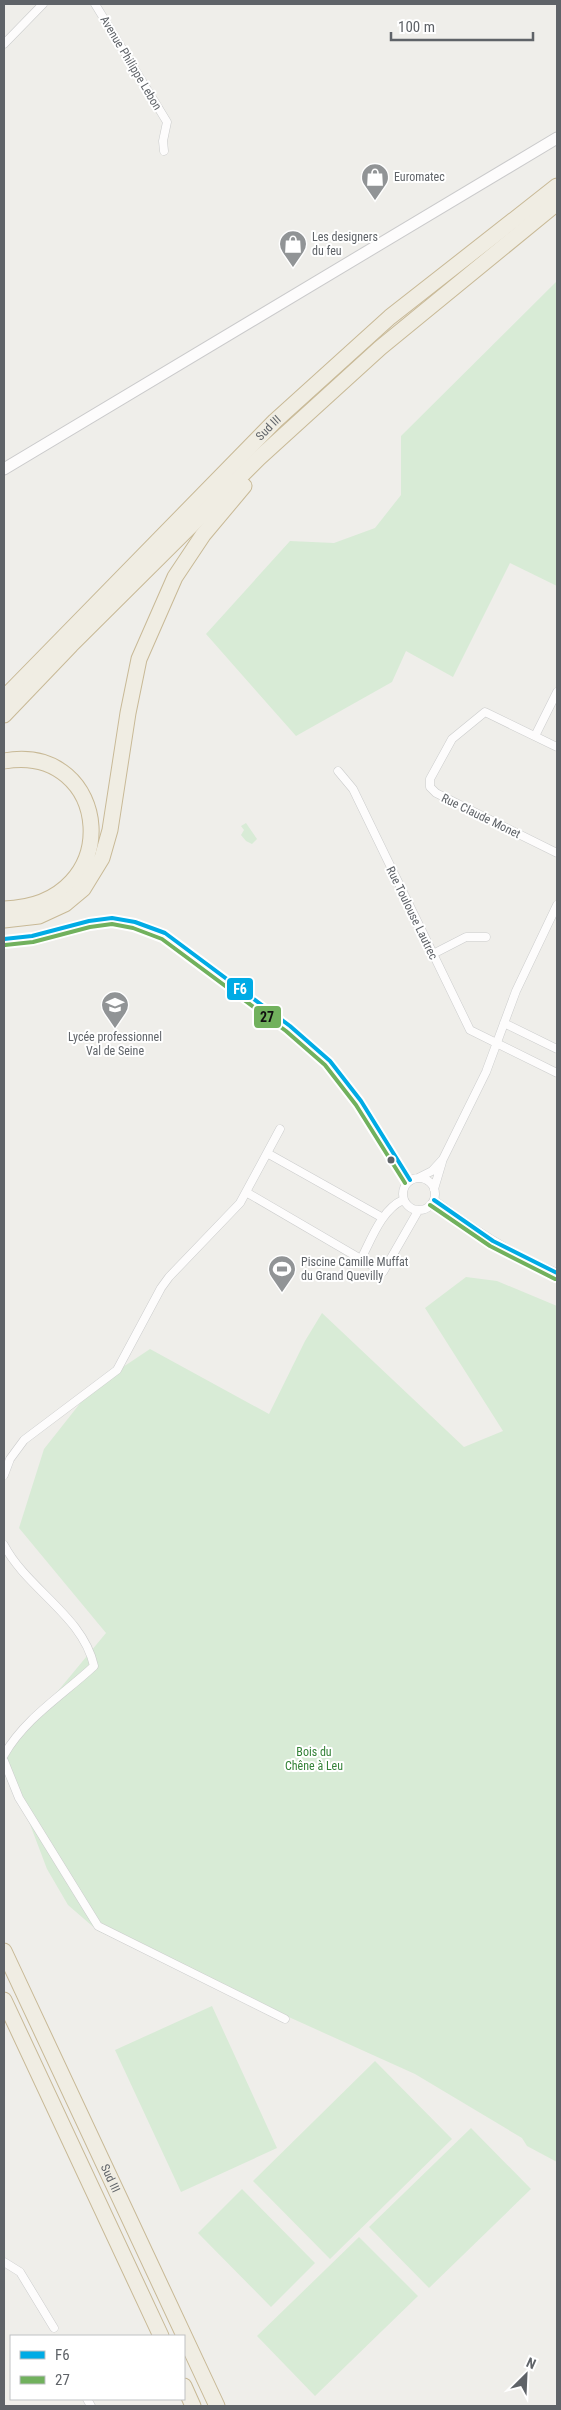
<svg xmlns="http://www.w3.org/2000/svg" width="561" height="2410" font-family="'Roboto Condensed',sans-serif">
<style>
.green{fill:#d8ebd6}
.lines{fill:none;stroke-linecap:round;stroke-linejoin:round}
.street-casing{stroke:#cbcccc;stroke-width:9}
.secondary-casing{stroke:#cacacb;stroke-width:13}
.highway-casing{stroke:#c8b996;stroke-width:17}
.street{stroke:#fdfcfc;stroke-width:8}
.secondary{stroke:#fdfcfc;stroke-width:11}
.highway{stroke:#f0ede3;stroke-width:15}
.bus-1-casing{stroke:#fff;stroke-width:8}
.bus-2-casing{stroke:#fff;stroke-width:8}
.bus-1{stroke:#00abe5;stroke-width:4}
.bus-2{stroke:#71b15d;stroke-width:4}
.bus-dot{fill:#5f6368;stroke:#fff;stroke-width:2}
.labels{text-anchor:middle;stroke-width:4;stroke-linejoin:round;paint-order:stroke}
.street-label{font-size:12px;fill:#5f6368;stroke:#fff}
.poi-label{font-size:12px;fill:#5f6368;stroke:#fff;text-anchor:start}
.park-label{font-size:12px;fill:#348238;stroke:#fff}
.line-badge{stroke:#fff;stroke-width:2}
.badge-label{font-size:14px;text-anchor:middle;font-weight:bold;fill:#fff}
.pale-badge-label{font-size:14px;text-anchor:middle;font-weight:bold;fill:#111}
</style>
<rect width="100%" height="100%" fill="#efeeea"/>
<!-- green -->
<path class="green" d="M557,281V586L510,563L453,677L406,651L392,682L296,736L206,634L290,541L334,543L375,528L401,495V436Z
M246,823L257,839L252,844L246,841L241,835L244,830L241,826Z
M466,1277L497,1281L557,1306V2162L527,2146L522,2138L415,2074L98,1931L68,1905L47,1869L4,1756L106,1633L19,1528L44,1449L93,1387L150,1349L269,1414L305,1341L322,1313L464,1447L503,1431L425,1308Z
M212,2006L277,2148L181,2192L115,2050Z
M375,2061L452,2139L330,2259L253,2181Z
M471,2128L531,2189L429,2288L369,2227Z
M242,2189L315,2263L271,2307L198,2233Z
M359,2237L418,2296L315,2396L257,2336Z"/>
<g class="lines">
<!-- street casing -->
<g class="street-casing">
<path id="street" d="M95,4L167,122L163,141L164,151
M4,44L43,4
M535,736L557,692
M557,747L485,712L452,739L430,779V787L436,793L557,853
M338,771L353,789L470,1030L557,1073
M433,954L466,937H486
M504,1023L557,1049
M267,1153L383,1218
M403 1194a16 16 0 1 1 32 0a16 16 0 1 1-32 0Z
M418,1178L432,1171L443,1159L486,1072L516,991L557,905
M434,1189L442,1162
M246,1192L383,1272L418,1211
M434,1200C472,1229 513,1255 557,1273
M361,1259C371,1240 382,1209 403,1200
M4,1475L10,1459L24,1440L117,1370L161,1288L169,1277L240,1203L280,1129
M4,1545C27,1589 83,1616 94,1666C63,1695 25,1718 4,1755
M4,1761L19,1798L98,1926L285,2019
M4,2262L20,2272L54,2328
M87,2399L91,2406"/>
</g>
<!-- secondary casing -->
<g class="secondary-casing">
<path id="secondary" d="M4,469L557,138"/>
</g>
<!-- highway casing -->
<g class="highway-casing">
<g id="highway">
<path id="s1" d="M4,698L275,421L390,317L557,186"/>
<path d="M4,715L71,645L259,458L380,348L557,203"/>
<path d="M4,761C111,742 129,905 4,909"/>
<path d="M4,920L39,916L65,904L83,889L102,858L110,830L128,713L139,659L175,577L203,535L244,486"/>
<path id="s2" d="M4,1951L217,2406"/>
<path d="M4,2000L161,2336"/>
<path d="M184,2386L193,2406"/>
</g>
</g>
<!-- street -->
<use href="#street" class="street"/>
<!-- secondary -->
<use href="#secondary" class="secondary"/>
<!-- highway -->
<use href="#highway" class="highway"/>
<!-- bus-1 casing -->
<g class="bus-1-casing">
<path id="bus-1" d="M4,939L32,936L89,921L112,918L135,922L165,933L290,1026L330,1061L361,1101L410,1180
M434,1200L493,1241L557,1273"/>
</g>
<!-- bus-2 casing -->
<g class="bus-2-casing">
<path id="bus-2" d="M5,945L33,942L90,927L112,924L133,928L162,939L286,1031L325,1065L356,1105L405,1183
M430,1205L490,1246L555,1279"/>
</g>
<!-- bus-1 -->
<use href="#bus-1" class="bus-1"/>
<!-- bus-2 -->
<use href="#bus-2" class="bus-2"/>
</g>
<!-- icons -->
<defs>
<g id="shop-pin" transform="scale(1.4375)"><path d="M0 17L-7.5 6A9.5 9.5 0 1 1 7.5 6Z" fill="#919496" stroke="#fff"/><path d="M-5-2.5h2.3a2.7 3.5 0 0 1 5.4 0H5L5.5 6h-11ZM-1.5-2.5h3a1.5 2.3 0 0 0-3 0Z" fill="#fff"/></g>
<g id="school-pin" transform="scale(1.4375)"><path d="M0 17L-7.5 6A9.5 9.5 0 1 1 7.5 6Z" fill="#919496" stroke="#fff"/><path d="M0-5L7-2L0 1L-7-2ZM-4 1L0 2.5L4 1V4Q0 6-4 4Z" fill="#fff"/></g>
<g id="stadium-pin" transform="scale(1.4375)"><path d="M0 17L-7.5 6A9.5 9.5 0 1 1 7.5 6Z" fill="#919496" stroke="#fff"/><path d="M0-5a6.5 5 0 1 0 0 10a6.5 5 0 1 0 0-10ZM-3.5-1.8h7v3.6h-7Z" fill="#fff"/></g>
</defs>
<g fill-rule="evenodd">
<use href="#shop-pin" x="375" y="177"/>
<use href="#shop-pin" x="293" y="244"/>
<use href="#school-pin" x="115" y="1005"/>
<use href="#stadium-pin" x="282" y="1269"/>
</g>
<!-- markers -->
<circle class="bus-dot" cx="391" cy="1160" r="4.5"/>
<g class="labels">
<!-- street labels -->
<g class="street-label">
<text transform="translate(131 63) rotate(59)" y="4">Avenue Philippe Lebon</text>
<text dy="4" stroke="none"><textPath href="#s1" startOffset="378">Sud III</textPath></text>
<text transform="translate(481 816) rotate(26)" y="4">Rue Claude Monet</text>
<text transform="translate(412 913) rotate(64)" y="4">Rue Toulouse Lautrec</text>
<text dy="4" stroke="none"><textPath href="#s2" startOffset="251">Sud III</textPath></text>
</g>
<!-- poi labels -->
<g class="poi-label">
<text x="394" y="181">Euromatec</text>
<text x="312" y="241">Les designers<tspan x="312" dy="14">du feu</tspan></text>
<text x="115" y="1041" text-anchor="middle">Lycée professionnel<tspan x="115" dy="14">Val de Seine</tspan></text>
<text x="301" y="1266">Piscine Camille Muffat<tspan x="301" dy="14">du Grand Quevilly</tspan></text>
</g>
<!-- park labels -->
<g class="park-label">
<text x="314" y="1756">Bois du<tspan x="314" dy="14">Chêne à Leu</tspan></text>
</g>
</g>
<g class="line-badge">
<rect x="226" y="977" width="28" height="24" rx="5" fill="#00abe5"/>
<rect x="253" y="1005" width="29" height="24" rx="5" fill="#71b15d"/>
</g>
<g class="badge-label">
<text x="240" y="994">F6</text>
</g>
<g class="pale-badge-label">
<text x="267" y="1022">27</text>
</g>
<!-- border -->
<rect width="561" height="2410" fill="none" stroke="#5f6368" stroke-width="10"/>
<!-- legend -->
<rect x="10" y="2335" width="175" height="65" fill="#ffffff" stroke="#bfc1c3"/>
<rect x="20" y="2351" width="25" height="8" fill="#00abe5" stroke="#bfc1c3"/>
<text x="55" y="2360" font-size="15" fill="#5f6368">F6</text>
<rect x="20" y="2376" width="25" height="8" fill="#71b15d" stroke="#bfc1c3"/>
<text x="55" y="2385" font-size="15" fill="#5f6368">27</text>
<!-- north arrow -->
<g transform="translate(526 2375) rotate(24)" stroke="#ffffff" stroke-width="4" paint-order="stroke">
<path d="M0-4L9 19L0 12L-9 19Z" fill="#5f6368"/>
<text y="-8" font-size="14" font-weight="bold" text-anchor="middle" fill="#5f6368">N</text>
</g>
<!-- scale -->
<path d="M391 32v8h142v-8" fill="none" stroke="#5f6368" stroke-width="2.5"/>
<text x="398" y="32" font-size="15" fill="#5f6368" stroke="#ffffff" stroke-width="4" paint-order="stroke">100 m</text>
</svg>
